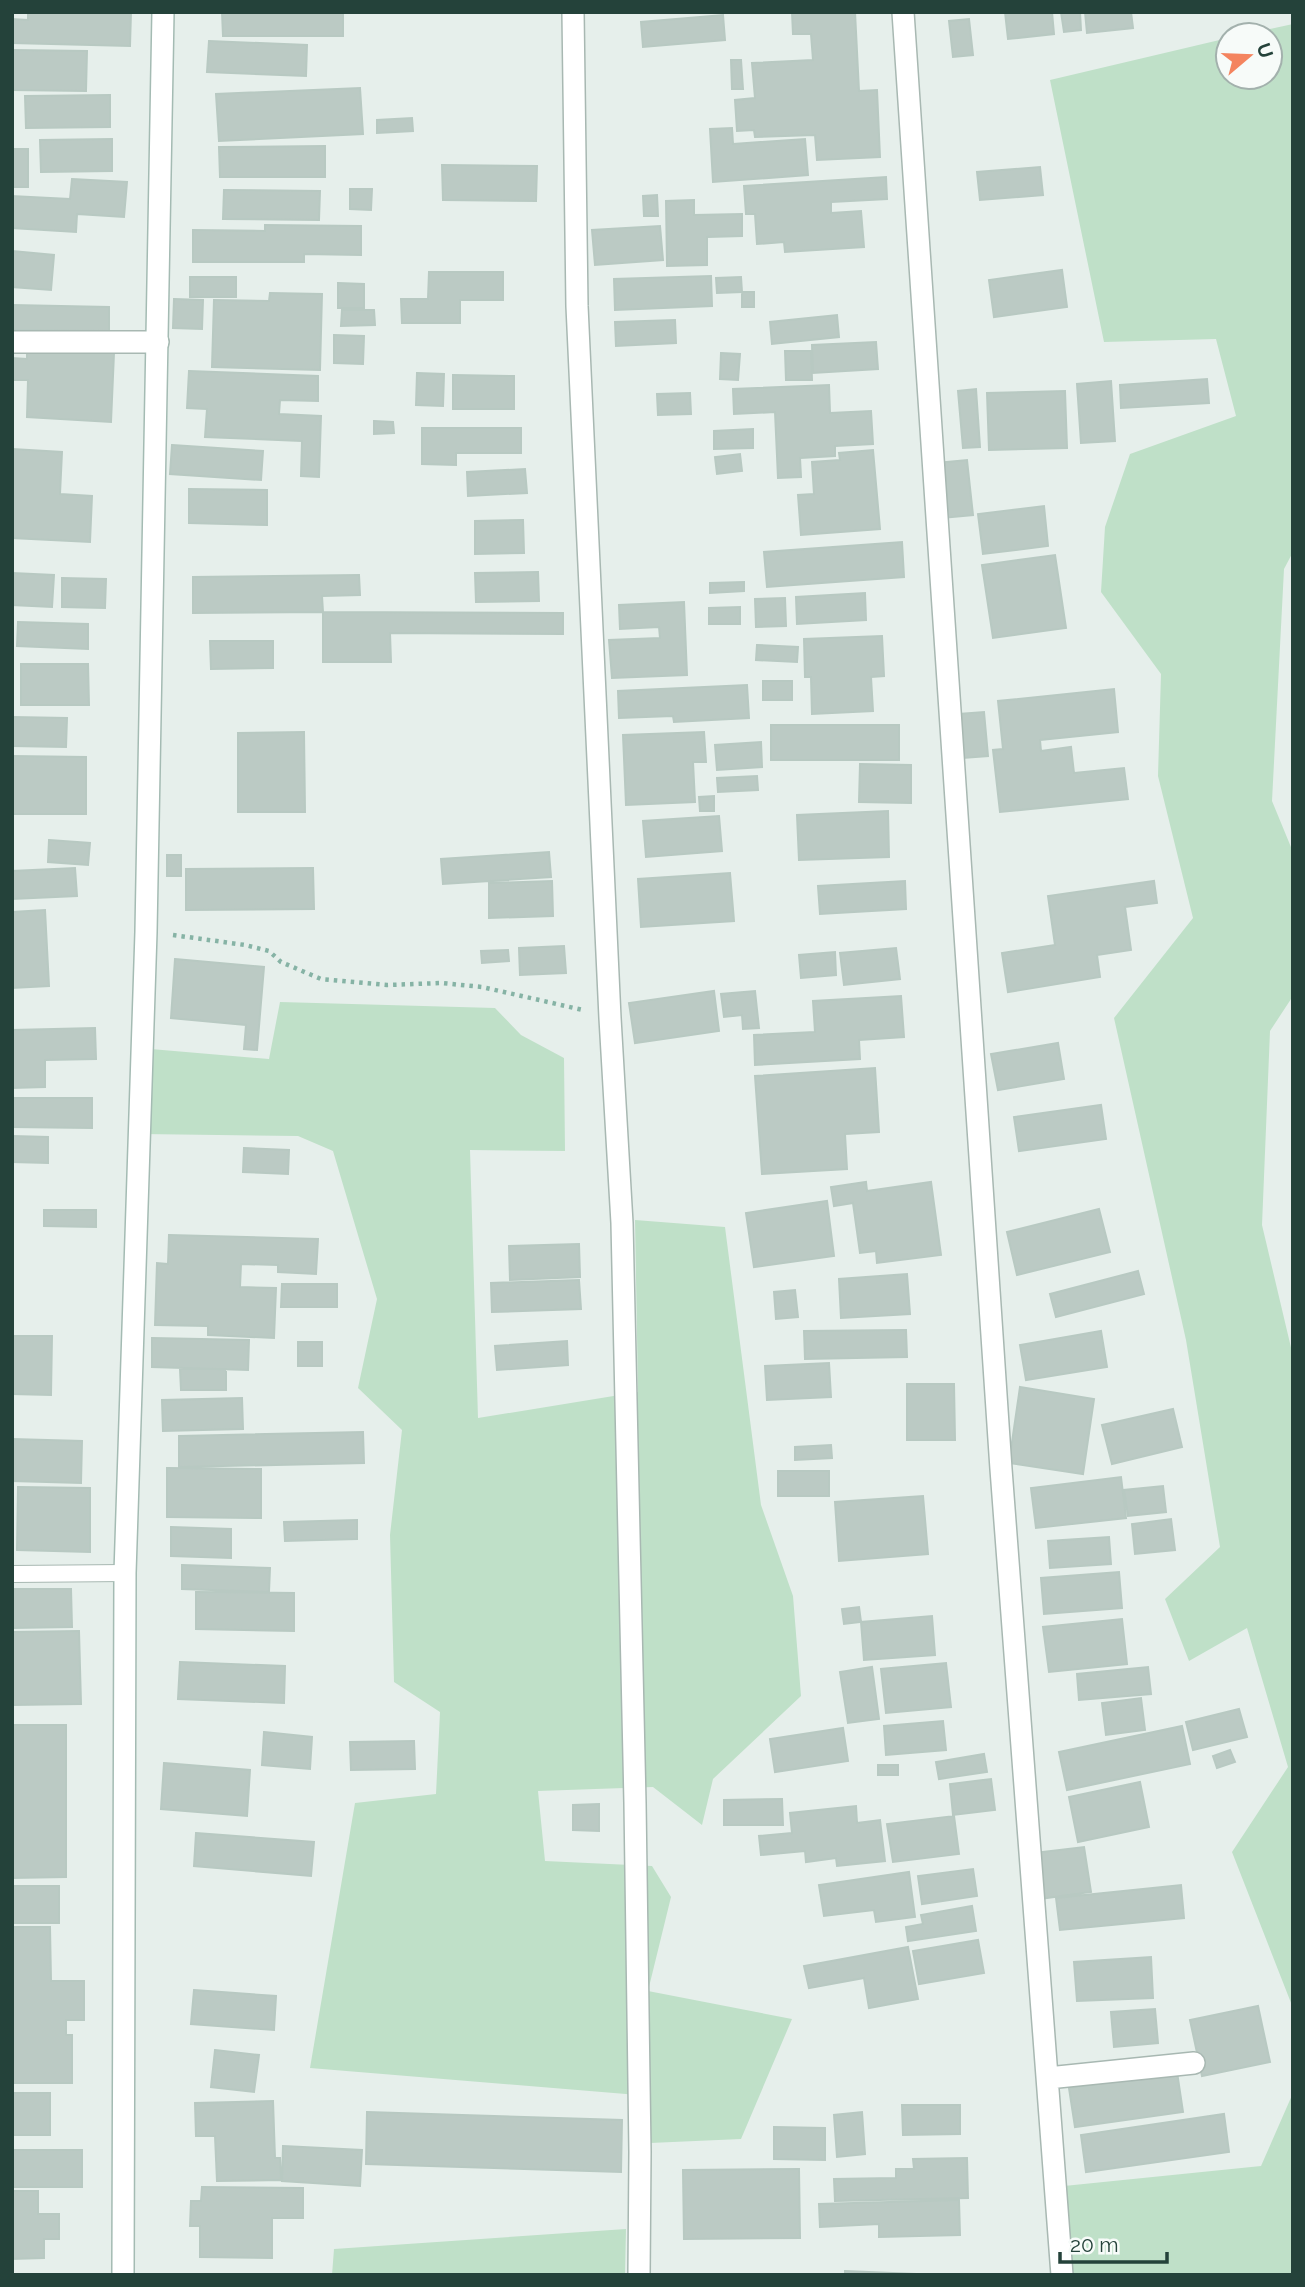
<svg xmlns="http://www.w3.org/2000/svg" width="1305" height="2287" font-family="Raleway,sans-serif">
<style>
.green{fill:#bfe0c8}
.building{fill:#bbcac4;stroke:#b8c9c2;stroke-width:2}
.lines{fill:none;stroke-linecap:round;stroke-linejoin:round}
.lane-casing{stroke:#a8b8b2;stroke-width:18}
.street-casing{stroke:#a8b8b2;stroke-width:24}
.secondary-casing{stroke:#a4bbb3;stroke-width:24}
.path{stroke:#86b3a5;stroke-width:4.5;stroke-dasharray:3.5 5;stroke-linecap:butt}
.lane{stroke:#fff;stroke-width:16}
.street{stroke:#fff;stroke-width:21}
.secondary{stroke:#fff;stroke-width:21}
</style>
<rect width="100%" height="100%" fill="#e6efeb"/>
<!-- green -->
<path class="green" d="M1293,24V552L1284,569L1272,801L1293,852V996L1270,1031L1262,1225L1293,1356V2008L1232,1852L1288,1767L1247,1628L1189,1661L1165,1599L1220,1547L1186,1340L1114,1018L1193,918L1158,776L1161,674L1101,592L1105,527L1130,454L1236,416L1216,339L1104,342L1050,80L1228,38V77H1270V35H1243Z
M280,1002L495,1008L521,1035L564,1058L565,1151L470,1150L478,1418L638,1392L635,1220L725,1227L761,1505L793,1596L801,1696L713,1779L702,1825L653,1787L538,1791L545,1861L652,1866L671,1897L648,1991L792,2019L741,2139L650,2143V2096L310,2068L355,1803L436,1794L440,1712L394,1682L390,1535L402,1430L358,1388L377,1299L333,1151L298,1136L141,1134L139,1048L269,1059Z
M1293,2093V2275H1070L1064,2186L1261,2166Z
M626,2229L625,2275H332L334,2249Z"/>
<!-- building -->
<path class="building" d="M28,12H131L130,46L12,43V19L28,20Z
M222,12H343V36H223Z
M792,12H855L859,91L877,90L880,157L817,160L815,135L755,137L754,130L737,131L735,100L755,98L752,63L813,60L811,34H793Z
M1005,12H1052L1054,34L1008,39Z
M1061,12H1080L1081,30L1064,32Z
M1085,12H1131L1133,28L1087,33Z
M723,15L725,40L643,47L641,22Z
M969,19L973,55L953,57L949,21Z
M209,41L307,45L306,76L207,72Z
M12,50L87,51L86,91L12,90Z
M731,60H741L743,89H732Z
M360,88L363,134L219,141L216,94Z
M110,95V127L26,128L25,96Z
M412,118L413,131L377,133V120Z
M732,128L733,144L805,139L808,175L713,182L710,129Z
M112,139V171L41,172L40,140Z
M325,146V177H220L219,147Z
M12,149H28V187H12Z
M442,165L537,166L536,201L443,200Z
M1040,167L1043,195L980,200L977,172Z
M886,177L887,199L831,202V213L861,211L864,247L785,252L784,242L757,244L755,214H746L744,186Z
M72,179L127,182L124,217L77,214L76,232L12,228V196L70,199Z
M350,189H372L371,210L350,209Z
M224,190L320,191L319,220L223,219Z
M657,195L658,216H644L643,196Z
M694,200V215L742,214V236L707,237V265L667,266L666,201Z
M265,225L361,226V255L304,254V262H193V230L265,231Z
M660,226L663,260L595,265L592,230Z
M12,251L54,255L51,290L12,287Z
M1062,270L1067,307L994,317L989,280Z
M429,272H503V300H460V323H402L401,299H428Z
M711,276L712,306L615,310L614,279Z
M190,277H236V297H190Z
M741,277L742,292L717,293L716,278Z
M338,283L364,284V308H338Z
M742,292H754V307H742Z
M270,293L322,294L320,370L212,367L214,300L269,301Z
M174,299L203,300L202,329L173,328Z
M12,305L109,307V331L12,330Z
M342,310H374L375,325L341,326Z
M837,315L839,337L772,344L770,322Z
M675,320L676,343L616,346L615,322Z
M334,335L364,336L363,364L334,363Z
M876,342L878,369L813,373L812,345Z
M27,349L114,353L111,422L27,417L28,380H12V358L27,359Z
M785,351H811L812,380H786Z
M721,353L740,354L738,380L720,379Z
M189,371L318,376V401L280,400L279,414L321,416L319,477L301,476L302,441L205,437L207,409L187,408Z
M417,373L444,374L443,406L416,405Z
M453,375L514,376V409H453Z
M1207,379L1209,403L1121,408L1120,385Z
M1111,381L1115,441L1081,443L1077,384Z
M829,385L830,413L871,411L873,444L835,446V456L800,458L801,477L778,478L775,412L734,414L733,389Z
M976,389L980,447L963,448L958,391Z
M1065,391L1067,448L989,450L987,393Z
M690,393L691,414L658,415L657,394Z
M374,421L393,422L394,433L374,434Z
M422,428H521V453H456V465L422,464Z
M753,429V448L714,449V431Z
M172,445L263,451L261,480L170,474Z
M12,449L62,452L60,494L92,496L90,542L12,538Z
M873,450L880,529L801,535L798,495L814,494L812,462L840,460L839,453Z
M740,454L742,471L717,474L715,457Z
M967,460L973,515L942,518L937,463Z
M525,469L527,493L468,496L467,472Z
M189,489L267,490V525L189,523Z
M1044,506L1048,546L983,554L978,514Z
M523,520L524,553L475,554V521Z
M902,542L904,577L767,587L764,552Z
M1055,555L1066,628L993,638L982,565Z
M538,572L539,601L476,602L475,573Z
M12,573L54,575L52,607L12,605Z
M359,575L360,595L322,596L323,612L193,613V577Z
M62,578L106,579L105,608L62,607Z
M744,582V591L710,593V583Z
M865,593L866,620L797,624L796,597Z
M785,598L786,626L756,627L755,599Z
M684,602L687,675L612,678L609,640L660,638L659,627L620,629L619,605Z
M740,607V624H709V608Z
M323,612L563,613V634L390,633L391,662H323Z
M18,622L88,624V649L17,646Z
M882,636L884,676L871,677L873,711L812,714L811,677H805L804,639Z
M210,641H273V668L211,669Z
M757,645L798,647L797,662L756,660Z
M21,664H88L89,705H21Z
M763,681H792V700H763Z
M747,685L749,718L674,722L673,716L619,718L618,691Z
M1114,689L1118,732L1040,740L1041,751L1071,747L1074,773L1124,768L1128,799L1000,812L993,750L1003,749L998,701Z
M984,712L988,756L963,758L959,714Z
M12,717L67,718L66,747L12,746Z
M771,725H899V760H771Z
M304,732L305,812H238V733Z
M704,732L706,762H693L695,802L626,805L623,735Z
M761,742L762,767L717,770L715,745Z
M12,756L86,757V814H12Z
M860,764L911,765V803L859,802Z
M757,776L758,790L718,792L717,778Z
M714,796V811H700L699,797Z
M888,811L889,857L799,860L797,815Z
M719,816L722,851L646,857L643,821Z
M49,840L90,843L88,865L48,862Z
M549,852L551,877L443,884L441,859Z
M167,855H181V876H167Z
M75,868L77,896L12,899V871Z
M313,868L314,909L186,910V869Z
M730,873L734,921L641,927L638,879Z
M552,881L553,916L489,918V883Z
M905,881L906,909L820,914L818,886Z
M1154,881L1157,903L1125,907L1131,950L1097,955L1100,977L1008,992L1002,953L1055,945L1048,896Z
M45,910L49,986L12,988V912Z
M564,946L566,973L520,975L519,948Z
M896,948L900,979L844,985L840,953Z
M508,950L509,961L482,963L481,951Z
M835,952L836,975L801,978L799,955Z
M175,959L264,967L257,1050L244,1049L246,1025L171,1018Z
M714,991L719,1031L635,1043L629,1003Z
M755,991L759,1028L743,1029L742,1015L724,1017L721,994Z
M901,996L904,1037L859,1040L860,1059L755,1065L754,1035L815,1032L813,1001Z
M95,1028L96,1059L45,1060V1087L12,1088V1030Z
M1058,1043L1064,1079L998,1090L991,1054Z
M875,1068L879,1132L845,1134L847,1169L762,1174L755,1076Z
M12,1098H92V1128L12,1127Z
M1101,1105L1106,1139L1019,1151L1014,1117Z
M12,1136L48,1137V1163L12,1162Z
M244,1148L289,1150L288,1174L243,1172Z
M866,1182L867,1191L931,1182L941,1255L877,1263L876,1251L860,1253L853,1203L834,1206L831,1187Z
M827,1201L834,1256L754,1267L746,1213Z
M1099,1209L1110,1252L1017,1275L1007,1232Z
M44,1210H96V1227L44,1226Z
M169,1235L318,1239L316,1274L278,1272V1265L241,1264L240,1287L276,1288L274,1338L208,1335V1326L155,1325L157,1263L168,1264Z
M579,1244L580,1277L510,1280L509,1246Z
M1138,1271L1144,1294L1056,1317L1050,1294Z
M907,1274L910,1314L841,1318L839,1279Z
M579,1280L581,1309L492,1312L491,1283Z
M282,1284H337V1307H281Z
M795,1290L798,1317L776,1319L774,1292Z
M906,1330L907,1357L805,1359L804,1331Z
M1101,1331L1107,1367L1026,1380L1020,1345Z
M12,1336H52L51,1395L12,1394Z
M152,1338L249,1340L248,1370L152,1367Z
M567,1341L568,1365L497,1370L495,1346Z
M298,1342H322V1366H298Z
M829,1363L831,1397L767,1400L765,1366Z
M180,1369H226V1390H181Z
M907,1384H954L955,1440H907Z
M1020,1387L1094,1399L1083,1474L1009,1463Z
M242,1398L243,1429L163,1431L162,1400Z
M1173,1409L1182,1447L1112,1464L1102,1425Z
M363,1432L364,1463L179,1467V1436Z
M12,1439L82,1441L81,1483L12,1481Z
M831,1445L832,1458L795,1460V1447Z
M167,1468L261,1469V1518L167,1517Z
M778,1471H829V1496H778Z
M1121,1477L1126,1518L1036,1528L1031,1488Z
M1163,1486L1166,1512L1128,1516L1124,1490Z
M18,1487L90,1488V1552L17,1550Z
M923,1496L928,1554L839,1561L835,1502Z
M1171,1519L1175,1550L1135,1554L1132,1524Z
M357,1520V1539L285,1541L284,1522Z
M171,1527L231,1529V1558L171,1556Z
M1109,1537L1111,1564L1050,1568L1048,1541Z
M182,1565L270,1568L269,1592L182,1589Z
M1119,1572L1122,1608L1044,1614L1041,1578Z
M12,1589H71L72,1627L12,1628Z
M196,1592L294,1593V1631L196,1629Z
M859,1607L861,1622L844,1624L842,1609Z
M932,1616L935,1655L864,1660L861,1622Z
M1122,1619L1127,1664L1049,1672L1043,1627Z
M79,1631L81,1704L13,1705L12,1632Z
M180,1662L285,1666L284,1703L178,1699Z
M946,1663L951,1707L886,1713L881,1669Z
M872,1667L879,1719L848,1723L840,1672Z
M1148,1667L1151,1694L1079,1700L1077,1674Z
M1141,1698L1145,1730L1106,1735L1102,1703Z
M1239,1709L1247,1737L1193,1750L1186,1722Z
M943,1721L946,1750L886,1755L884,1726Z
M12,1725H66V1877L12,1878Z
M1182,1726L1190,1764L1067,1790L1059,1752Z
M843,1728L848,1761L775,1772L770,1739Z
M264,1732L312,1737L310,1769L262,1765Z
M414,1741L415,1769L351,1770L350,1742Z
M1230,1750L1235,1762L1217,1768L1213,1756Z
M984,1754L987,1772L939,1779L936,1762Z
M164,1763L250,1770L247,1816L161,1809Z
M878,1765H898V1775H878Z
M991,1779L995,1810L953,1815L950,1784Z
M1140,1782L1149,1827L1078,1842L1069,1797Z
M782,1799L783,1825H724V1800Z
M599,1804V1831L573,1830V1805Z
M856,1806L857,1823L880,1820L885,1861L837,1866L836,1858L806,1862L805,1851L761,1855L759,1836L792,1833L790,1813Z
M954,1816L959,1854L893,1862L887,1824Z
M196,1833L314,1842L311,1876L194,1866Z
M1084,1847L1091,1892L1039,1899L1033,1853Z
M973,1869L977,1896L922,1904L918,1876Z
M909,1872L915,1917L876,1922L874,1910L824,1916L819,1885Z
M1181,1885L1184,1918L1060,1930L1056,1898Z
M12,1886H59V1923H12Z
M972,1906L976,1931L908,1941L906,1927L923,1924L921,1915Z
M12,1927H50L51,1981H84V2020H66V2035H72V2083H12Z
M978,1940L984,1973L919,1984L913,1951Z
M908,1947L918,1999L869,2008L864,1978L809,1988L804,1966Z
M1151,1957L1153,1998L1077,2001L1074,1962Z
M194,1990L276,1996L274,2030L191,2024Z
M1258,2006L1270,2062L1202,2076L1190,2020Z
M1155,2009L1158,2043L1114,2047L1111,2012Z
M215,2050L259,2055L254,2092L211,2087Z
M1177,2072L1183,2112L1075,2127L1069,2088Z
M12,2093H50V2135H12Z
M273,2101L275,2158H280L281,2180L217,2181L215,2136H196L195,2103Z
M902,2105H960V2134L903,2135Z
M367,2112L622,2120L621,2172L366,2164Z
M862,2112L865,2154L837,2157L834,2115Z
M1224,2114L1229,2152L1086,2172L1081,2135Z
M774,2127L825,2128V2160L774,2159Z
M283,2146L362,2150L360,2186L282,2181Z
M12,2150H82V2187H12Z
M967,2158L968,2198L835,2201L834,2179L896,2178V2169H914L913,2159Z
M799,2169L800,2238L684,2239L683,2170Z
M202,2187L303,2188V2218H272V2258L200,2257V2226H190L191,2201H201Z
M12,2191H38V2214H59V2239H44V2258L12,2259Z
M959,2200L960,2235L879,2237V2224L820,2227L819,2204Z
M845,2271L940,2275H845Z"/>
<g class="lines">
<!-- lane casing -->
<g class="lane-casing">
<path id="lane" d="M12,1574L125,1573"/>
</g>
<!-- street casing -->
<g class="street-casing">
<path id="street" d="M573,12L577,306L610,1018L622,1223L635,1803L640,2152L639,2275
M903,12L1001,1469L1062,2275
M12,342H158
M1048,2078L1194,2063"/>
</g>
<!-- secondary casing -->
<g class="secondary-casing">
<path id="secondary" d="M123,2275L125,1573L146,932L163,12"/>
</g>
<!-- path -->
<path class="path" d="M173,935L245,945L269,951L281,962L321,979L387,985L442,983L482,987L583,1010"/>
<!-- lane -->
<use href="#lane" class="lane"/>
<!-- street -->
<use href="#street" class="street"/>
<!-- secondary -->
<use href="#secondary" class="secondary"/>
</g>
<!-- border -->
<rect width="1305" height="2287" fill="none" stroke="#24423a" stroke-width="28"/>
<!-- north arrow -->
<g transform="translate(1249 56) rotate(71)"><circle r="33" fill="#f7fbf9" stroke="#a3b1ad" stroke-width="2"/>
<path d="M0-5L12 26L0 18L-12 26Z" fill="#f4845f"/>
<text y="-10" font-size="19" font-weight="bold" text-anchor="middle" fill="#24423a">U</text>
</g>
<!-- scale -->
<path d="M1060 2252v10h107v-10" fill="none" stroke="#24423a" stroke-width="3.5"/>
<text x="1070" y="2252" font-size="21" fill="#24423a" stroke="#f7fbf9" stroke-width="5" paint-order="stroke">20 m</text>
</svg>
